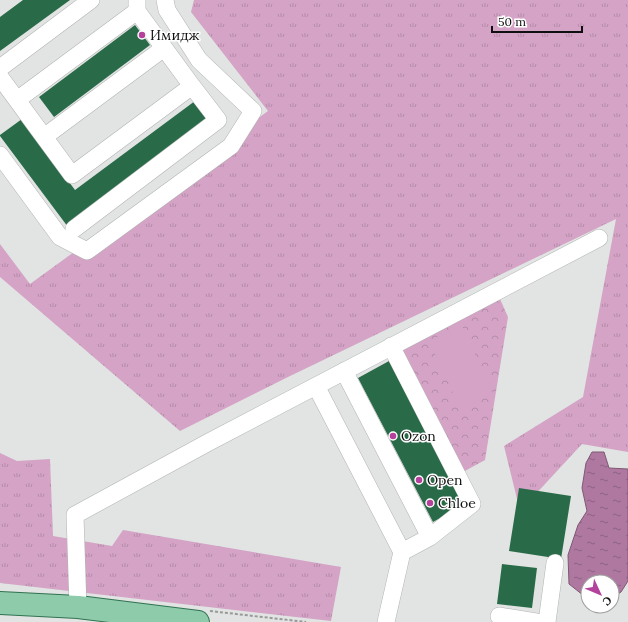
<svg xmlns="http://www.w3.org/2000/svg" width="628" height="622" font-family="Lora,serif">
<style>
.grass{fill:url(#grass-tufts)}
.park{fill:url(#park-crowns)}
.pitch{fill:#d4a3c6}
.water{fill:url(#water-ripples);stroke:#7f5875}
.building{fill:#296b48}
.lines{fill:none;stroke-linecap:round;stroke-linejoin:round}
.minor-casing{stroke:#b1b4b2;stroke-width:18}
.major-casing{stroke:#307250;stroke-width:24}
.path{stroke:#989a99;stroke-width:2;stroke-dasharray:3 2;stroke-linecap:butt}
.minor{stroke:#fff;stroke-width:17}
.major{stroke:#8ecbab;stroke-width:22}
.poi-dot{fill:#b4429d;stroke:#fff;stroke-width:1.5}
.labels{text-anchor:middle;stroke-width:3;stroke-linejoin:round;paint-order:stroke}
.poi-label{font-size:14px;fill:#0e0f0f;stroke:#fff;text-anchor:start}
</style>
<defs>
<pattern id="grass-tufts" width="24" height="20" patternUnits="userSpaceOnUse"><rect width="24" height="20" fill="#d4a3c6"/><path d="M3 7l-1-3M5 7V3M7 7l1-3M15 17l-1-3M17 17v-4M19 17l1-3" fill="none" stroke="#b58ba9"/></pattern>
<pattern id="park-crowns" width="20" height="18" patternUnits="userSpaceOnUse"><rect width="20" height="18" fill="#d4a3c6"/><path d="M2 6a3 3 0 1 1 6 0M12 15a3 3 0 1 1 6 0" fill="none" stroke="#b58ba9"/></pattern>
<pattern id="water-ripples" width="26" height="14" patternUnits="userSpaceOnUse"><rect width="26" height="14" fill="#af78a1"/><path d="M2 4q2-2 4 0t4 0M15 11q2-2 4 0t4 0" fill="none" stroke="#8d6182"/></pattern>
</defs>
<rect width="100%" height="100%" fill="#e1e4e2"/>
<!-- grass -->
<path class="grass" d="M194,0H628V452L582,444L520,511L504,446L583,397L616,219L288,377L180,431L0,277V244L30,284L268,111L191,12Z
M0,453L17,461L50,459L53,536L112,546L123,530L341,567L331,621L0,583Z"/>
<!-- park -->
<path class="park" d="M500,299L508,317L485,460L463,472L401,351Z"/>
<!-- pitch -->
<path class="pitch" d="M462,326L493,393L460,408L429,341Z"/>
<!-- water -->
<path class="water" d="M592,452H604L609,468L628,469V581L621,592L612,598V582H588V599L569,584L568,555L578,525L587,511L582,488L586,463Z"/>
<!-- building -->
<path class="building" d="M23,0H70L0,51V17Z
M135,25L150,45L54,117L39,97Z
M199,98L214,118L68,227L0,136V135L22,119L75,190Z
M389,361L464,505L433,522L358,378Z
M519,488L571,496L561,559L509,551Z
M502,564L537,568L532,608L497,604Z"/>
<g class="lines">
<!-- minor casing -->
<g class="minor-casing">
<path id="minor" d="M0,68L91,0
M0,77L72,175L192,86L137,11V0
M17,100L137,11
M44,137L164,48
M0,155L60,237L87,251L231,146L253,111L199,60L167,10L165,0
M74,229L218,120L192,86
M391,346L472,504L430,537L402,552
M344,371L430,537
M316,386L402,552L386,622
M78,607L75,515L209,442L599,238
M499,616L536,622
M547,622L555,563"/>
</g>
<!-- major casing -->
<g class="major-casing">
<path id="major" d="M0,603L78,607L198,622"/>
</g>
<!-- path -->
<path class="path" d="M210,611L306,622"/>
<!-- minor -->
<use href="#minor" class="minor"/>
<!-- major -->
<use href="#major" class="major"/>
</g>
<!-- markers -->
<g class="poi-dot">
<circle cx="142" cy="35" r="4"/>
<circle cx="393" cy="436" r="4"/>
<circle cx="419" cy="480" r="4"/>
<circle cx="430" cy="503" r="4"/>
</g>
<g class="labels">
<!-- poi labels -->
<g class="poi-label">
<text x="150" y="40">Имидж</text>
<text x="401" y="441">Ozon</text>
<text x="427" y="485">Open</text>
<text x="438" y="508">Chloe</text>
</g>
</g>
<!-- north arrow -->
<g transform="translate(600 594) rotate(134)"><circle r="19" fill="#ffffff" stroke="#9f9f9f"/>
<path d="M0-3L7 15L0 10L-7 15Z" fill="#b4429d"/>
<text y="-6" font-size="11" font-weight="bold" text-anchor="middle" fill="#0e0f0f">С</text>
</g>
<!-- scale -->
<path d="M492 26v6h90v-6" fill="none" stroke="#0e0f0f" stroke-width="2"/>
<text x="498" y="26" font-size="12" fill="#0e0f0f" stroke="#ffffff" stroke-width="3" paint-order="stroke">50 m</text>
</svg>
